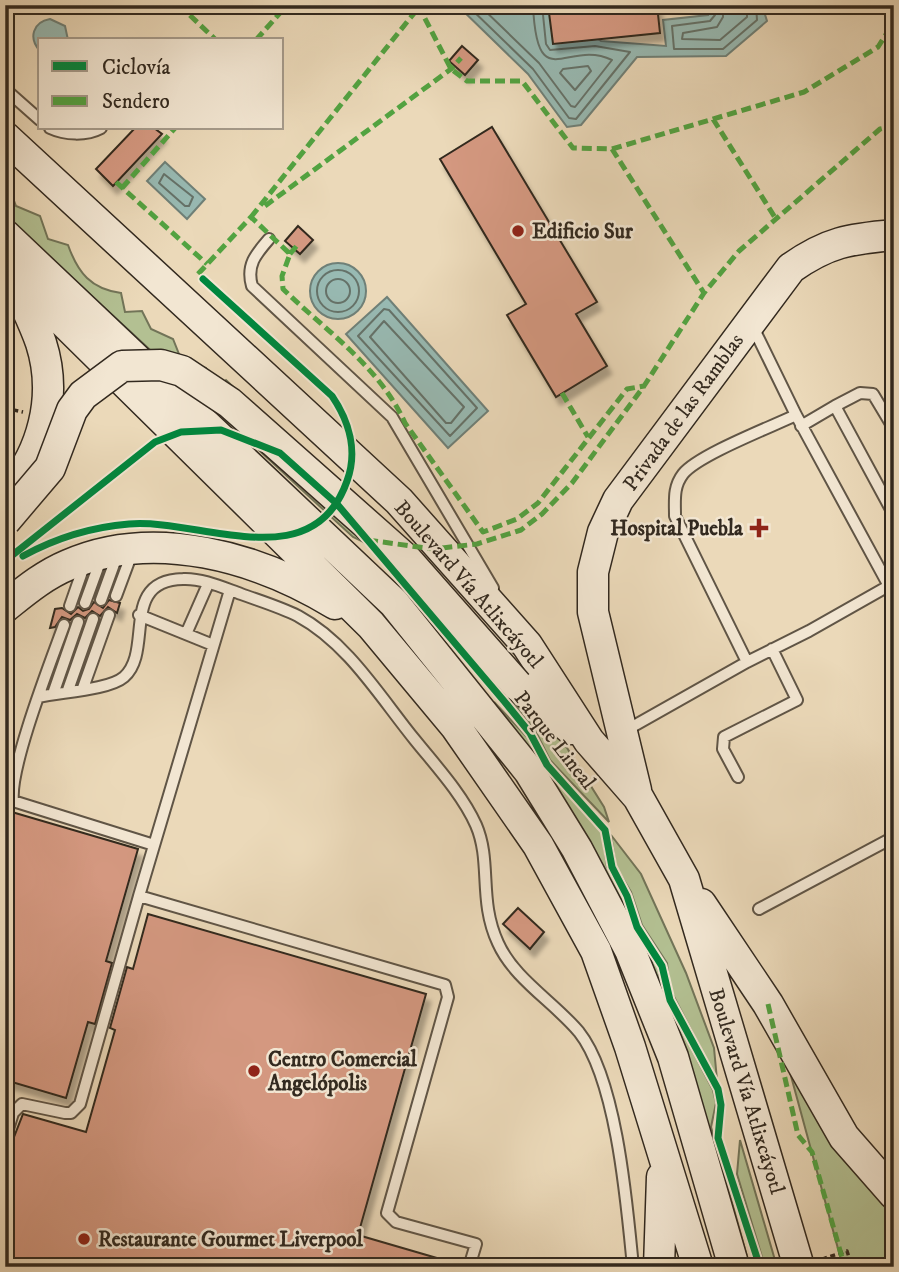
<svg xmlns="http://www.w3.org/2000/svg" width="899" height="1272" font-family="'IM FELL DW Pica',serif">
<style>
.green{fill:#b3c092;stroke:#727458;stroke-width:2}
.water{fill:#98bab3;stroke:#6f8078;stroke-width:2}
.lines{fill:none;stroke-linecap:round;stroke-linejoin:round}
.shore{stroke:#657269;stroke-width:2}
.building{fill:#d49880;stroke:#32291f;stroke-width:2;filter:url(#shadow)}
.lane-casing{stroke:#605546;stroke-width:14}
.secondary-casing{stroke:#32291f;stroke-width:33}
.path{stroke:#32291f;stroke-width:3.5;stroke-dasharray:5 3.5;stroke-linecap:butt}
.lane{stroke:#f2e6d2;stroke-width:10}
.secondary{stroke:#f2e6d2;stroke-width:30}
.secondary-bridge-casing{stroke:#32291f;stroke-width:33;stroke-linecap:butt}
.path-bridge{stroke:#32291f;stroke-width:3.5;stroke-dasharray:5 3.5;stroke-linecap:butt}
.secondary-bridge{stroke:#f2e6d2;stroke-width:30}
.quiet{stroke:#52a341;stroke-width:5;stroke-dasharray:10 5;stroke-linecap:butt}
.cycleway-casing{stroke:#f2e6d2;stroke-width:11}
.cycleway{stroke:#00873e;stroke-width:7}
.poi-dot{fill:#8f2418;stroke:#f2e6d2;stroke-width:2.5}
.labels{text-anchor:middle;stroke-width:5;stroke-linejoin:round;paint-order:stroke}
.poi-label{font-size:21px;font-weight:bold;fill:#32291f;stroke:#f2e6d2;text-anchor:start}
.street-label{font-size:21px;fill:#32291f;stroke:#f2e6d2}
</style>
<defs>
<filter id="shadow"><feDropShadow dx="4.5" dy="8" stdDeviation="2" flood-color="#0004"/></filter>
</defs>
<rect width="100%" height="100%" fill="#ebd9b9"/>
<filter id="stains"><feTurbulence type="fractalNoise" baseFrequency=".00286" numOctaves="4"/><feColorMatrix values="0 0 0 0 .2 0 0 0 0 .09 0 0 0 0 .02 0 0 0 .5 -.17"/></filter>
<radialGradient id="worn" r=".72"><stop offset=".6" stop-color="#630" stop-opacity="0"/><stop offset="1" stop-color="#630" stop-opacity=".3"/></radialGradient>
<!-- green -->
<path class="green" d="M5,189L10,190L16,206L40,216L48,239L68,245C78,273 91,289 121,293L125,312L142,311L151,329L173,339L181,359L206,368L212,393L226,380L388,531L378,549L353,537L5,216Z
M387,553L537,700L604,807L609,822L550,760L534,728Z
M494,702L527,737L544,765L602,832L607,867L624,897L625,910L538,764Z
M611,835L641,874L686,973L714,1048L717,1080L670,989L667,963L642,925L631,892L616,867Z
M645,955L658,965L661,991L713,1090L716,1103L711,1127L750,1267Z
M782,1043L894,1208V1267H843Z
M740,1140L777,1267H765L737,1174Z"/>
<!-- water -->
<path class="water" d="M457,5H548L601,41L666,46L663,20L708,15V7L762,5L767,21L726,56L637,57L581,125L567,127L528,74Z
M50,19L65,26L68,40H40V51C28,38 33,22 50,19Z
M165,162L205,199L187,219L147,181Z
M310 291a28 28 0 1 1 56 0a28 28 0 1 1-56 0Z
M387,297L488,411L448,448L346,334Z"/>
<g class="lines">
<!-- shore -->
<path class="shore" d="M467,5L533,69L569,118L576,119L630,52L595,46L550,50L546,44L542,5
M479,5L539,63L571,106L575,107L612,60C567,38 537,98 533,5
M714,5L715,15L710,21L672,26L674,49H723L757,20L756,5
M723,5V17L717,27L683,33L682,39L720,40L747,17V5
M588,66L591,71L575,90L560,73L563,69Z
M164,174L193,197L189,206H185L159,183Z
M317 291a21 21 0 1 1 42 0a21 21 0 1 1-42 0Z
M326 291a12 12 0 1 1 24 0a12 12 0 1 1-24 0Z
M384,309L389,310L477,408L450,436L358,336Z
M384,321L464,407L451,423H446L370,337Z"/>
</g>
<!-- building -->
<path class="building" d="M548,5H657L660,33L553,44Z
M462,46L478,60L465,75L449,61Z
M492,127L597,302L576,314L607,366L556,397L507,315L526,304L440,159Z
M135,128H154L162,134L113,186L96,169Z
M298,226L313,240L300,254L285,241Z
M109,600L120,603L117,613L108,607L100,616L92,611L85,618L77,614L70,620L62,617L55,627L50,628L55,609L62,608L71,614L78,607L83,611L89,609L94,602L103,608Z
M5,810L138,849L106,961L112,963L95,1024L88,1022L66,1098L5,1080Z
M518,908L544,932L530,949L503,924Z
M148,914L426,994L358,1235L454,1263L453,1267H5V1147L12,1142L23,1114L86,1132L115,1030L110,1028L127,967L133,969Z"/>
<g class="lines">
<!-- lane casing -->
<g class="lane-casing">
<path id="lane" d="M5,89L40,120
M50,128C65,135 86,136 101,128
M269,239C256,254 246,265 252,286L392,417L493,588
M752,325L796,415L889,586
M801,426L835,406
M894,429L873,394L860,393L835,406L894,515
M230,590L139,896L445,985L448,997L387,1213L396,1222L476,1244L469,1267
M116,596L132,553
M101,600L118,553
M85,603L101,559
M70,606L85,563
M139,615L213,645
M64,625C51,661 9,768 13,801L154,845
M186,634L208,584
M747,662L809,631L892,584
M83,688L109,615
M68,690L93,619
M53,694L78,622
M39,697C60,692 109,690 124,677C154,651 119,580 183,579C202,578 224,588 241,594C260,601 280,607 298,616C348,643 380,697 415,740C436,766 462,794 476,825C492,862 478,900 498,943C514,979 554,1002 579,1032C617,1080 627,1206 633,1267
M623,732L747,662L675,516C675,500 673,487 683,474C698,455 771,427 796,415
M738,777L723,749L724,737L797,700L772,649
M759,909L894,837
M5,1139L13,1113L22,1104L65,1113H71L80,1104L139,896"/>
</g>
<!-- secondary casing -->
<g class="secondary-casing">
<path id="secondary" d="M5,137L399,501L527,645L589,741L638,797L684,879L799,1267
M5,235L394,603L529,771L577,849L630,950L673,1057L734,1267
M5,261L10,269L371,625L456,727L538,845L596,951L630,1047L698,1267
M5,495C43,455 58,396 41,343C34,322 23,302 15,282
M5,607C25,591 44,575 68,565C154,527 258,557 335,604
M517,685L571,729
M636,790L593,612V572L603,532L618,500L791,268C828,242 849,239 894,235
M701,904L768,1004L844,1137L894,1194
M659,1267L662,1177"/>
</g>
<!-- path -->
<path class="path" d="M5,408L23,412
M843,1261L845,1267"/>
<!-- lane -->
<use href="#lane" class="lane"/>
<!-- secondary -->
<use href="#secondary" class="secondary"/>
<!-- secondary-bridge casing -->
<g class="secondary-bridge-casing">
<path id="secondary-bridge" d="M5,521L50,468L72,410L83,395L122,366L161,365L182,371L230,403L406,559L517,685"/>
</g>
<!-- path-bridge -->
<path class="path-bridge" d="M798,1267L847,1251L852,1267"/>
<!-- secondary-bridge -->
<use href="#secondary-bridge" class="secondary-bridge"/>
<!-- quiet -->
<path class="quiet" d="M179,5L216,40
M418,5L451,69L467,81H522L573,148L612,149L704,293
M256,40L287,5
M713,119L776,219
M612,149L804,92L878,47L894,22
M116,182L207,264
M122,188L175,128
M265,206L451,69L461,58
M251,217L419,7L432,5
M290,254L299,243
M198,274L251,217L290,254L282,276L283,289C326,331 380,367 405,423L483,532L517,519L538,503L627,389L644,386
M562,393L588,437
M368,540L433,549L477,544L521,530L542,514L572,483L644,386L704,293L739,251L880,129L894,126
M768,1004L798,1135L812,1152L843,1261"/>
<!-- cycleway casing -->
<g class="cycleway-casing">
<path id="cycleway" d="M23,556C56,538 92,527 129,524C200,518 313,579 347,481C358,451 349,421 332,396L203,279
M5,561L155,442L181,432L221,430L280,453L337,504L504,701L530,733L547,765L605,830L612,867L627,896L637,927L662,966L670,1000L718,1089L721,1105L718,1138L760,1267"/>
</g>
<!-- cycleway -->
<use href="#cycleway" class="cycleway"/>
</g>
<!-- markers -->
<g class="poi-dot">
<circle cx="518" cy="231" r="7"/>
<path d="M755.5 517.5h7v7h7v7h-7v7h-7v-7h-7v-7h7z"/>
<circle cx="254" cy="1071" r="7"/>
<circle cx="84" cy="1239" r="7"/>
</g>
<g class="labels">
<!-- poi labels -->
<g class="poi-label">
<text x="532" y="238">Edificio Sur</text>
<text x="743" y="535" text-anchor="end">Hospital Puebla</text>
<text x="268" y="1066">Centro Comercial<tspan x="268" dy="24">Angelópolis</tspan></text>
<text x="98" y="1246">Restaurante Gourmet Liverpool</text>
</g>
<!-- street labels -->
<g class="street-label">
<text transform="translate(683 412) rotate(-54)" y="7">Privada de las Ramblas</text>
<text transform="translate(469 584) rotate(49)" y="7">Boulevard Vía Atlixcáyotl</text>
<text transform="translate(555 740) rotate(52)" y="7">Parque Lineal</text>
<text transform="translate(747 1091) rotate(73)" y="7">Boulevard Vía Atlixcáyotl</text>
</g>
</g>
<!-- margin -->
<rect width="899" height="1272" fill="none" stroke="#ebd9b9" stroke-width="28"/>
<rect x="7" y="7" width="885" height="1258" fill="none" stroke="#32291f" stroke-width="3.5"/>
<rect x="14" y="14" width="871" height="1244" fill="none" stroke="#32291f" stroke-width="2"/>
<!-- legend -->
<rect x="38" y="38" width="245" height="91" fill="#f2e6d2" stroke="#a59a8a" stroke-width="2"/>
<rect x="52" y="61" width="35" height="10" fill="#00873e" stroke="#a59a8a" stroke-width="2"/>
<text x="102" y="74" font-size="21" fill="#32291f">Ciclovía</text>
<rect x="52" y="96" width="35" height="10" fill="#52a341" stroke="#a59a8a" stroke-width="2"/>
<text x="102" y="108" font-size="21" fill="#32291f">Sendero</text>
<rect width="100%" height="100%" filter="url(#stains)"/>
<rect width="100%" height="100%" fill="url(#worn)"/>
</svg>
